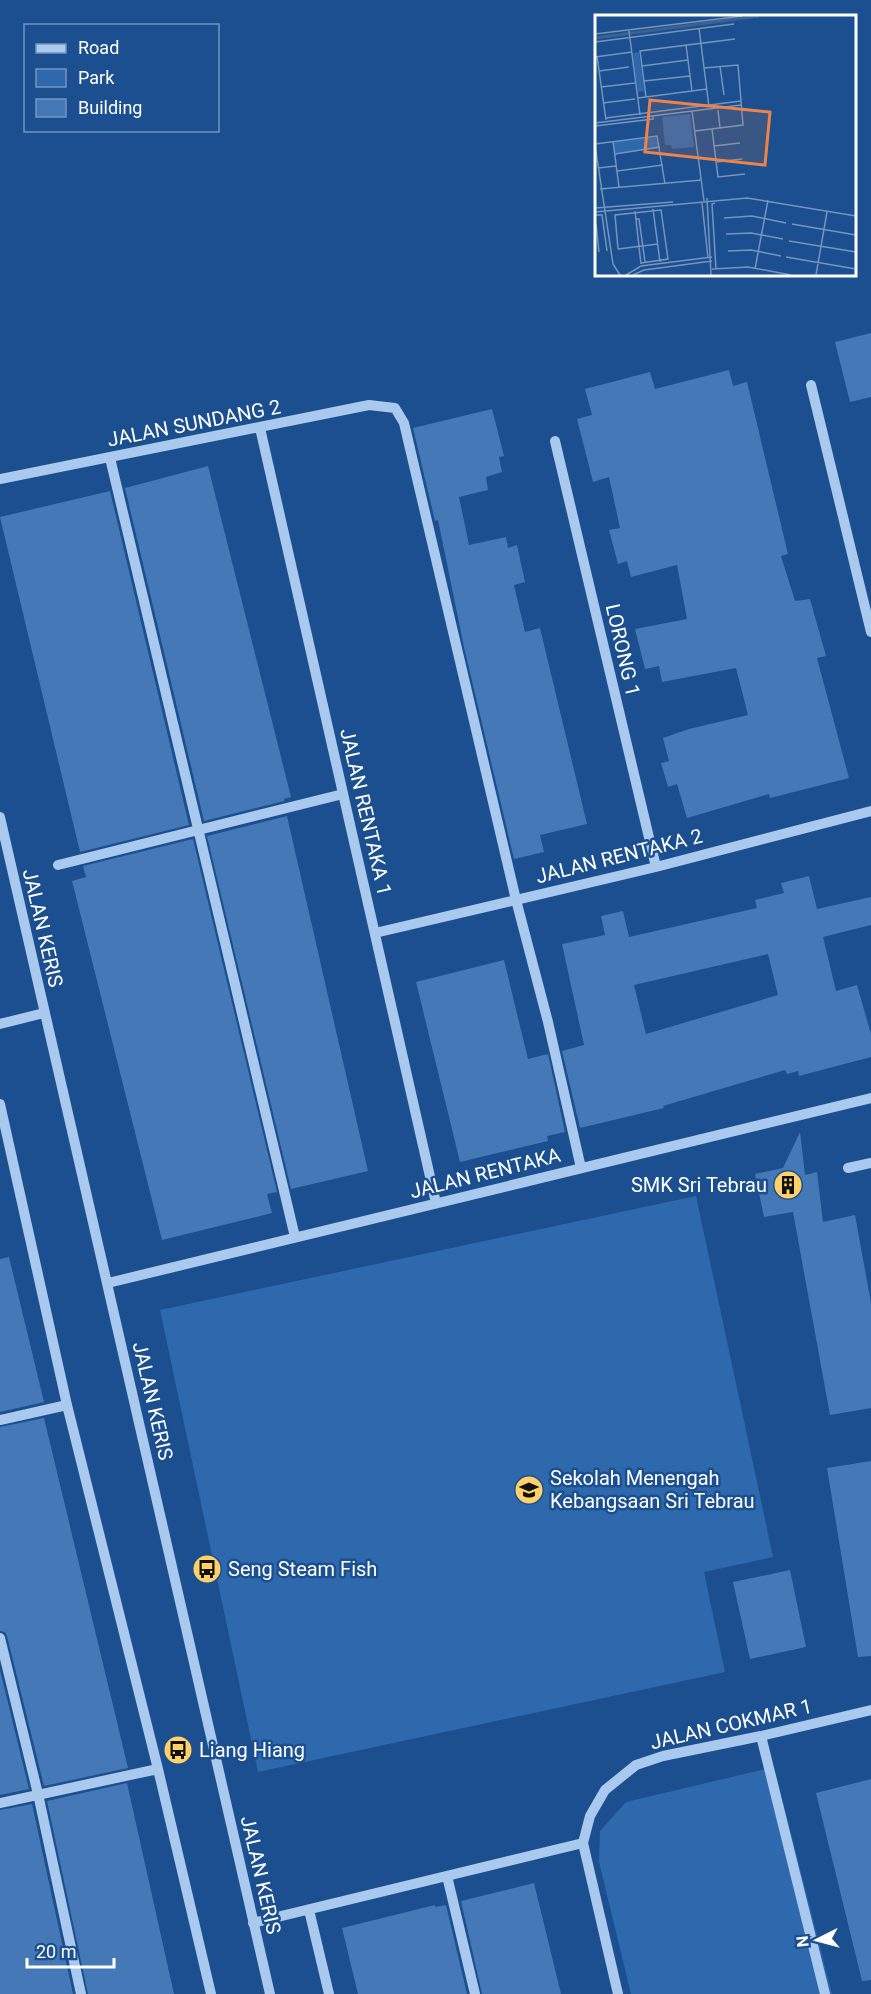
<svg xmlns="http://www.w3.org/2000/svg" width="871" height="1994" font-family="Roboto,sans-serif">
<style>
.green{fill:#2e69ad}
.building{fill:#4478b7;fill-rule:evenodd}
.lines{fill:none;stroke-linecap:round;stroke-linejoin:round}
.minor{stroke:#a9c9ee;stroke-width:10}
.labels{text-anchor:middle;stroke-width:5;stroke-linejoin:round;paint-order:stroke}
.street-label{font-size:20px;fill:#fff;stroke:#1b4f8f}
.poi-label{font-size:20px;fill:#fff;stroke:#1b4f8f;text-anchor:start}
.inset-river{fill:none;stroke:#3c6290;stroke-width:3}
.inset-road{fill:none;stroke:#7695bc;stroke-width:1.5}
.view{fill:#ee8249;fill-opacity:0.15;stroke:#ee8249;stroke-width:3}
.inset-edge{fill:none;stroke:#fff;stroke-width:3}
</style>
<rect width="100%" height="100%" fill="#1b4f8f"/>
<!-- green -->
<path class="green" d="M696,1196L773,1557L704,1572L725,1672L258,1772L160,1310Z
M774,1767L832,1994H631L599,1862L600,1831L626,1802Z"/>
<!-- building -->
<path class="building" d="M871,333V397L850,402L835,342Z
M729,370L733,386L747,382L788,554L781,556L795,601L810,599L826,656L817,658L849,778L770,798L769,794L687,818L677,784L668,787L661,763L669,761L663,738L689,729L748,715L736,668L662,682L659,666L645,669L635,629L687,619L677,565L631,577L627,561L618,564L609,530L620,528L609,477L593,482L577,419L592,415L585,389L650,372L655,389Z
M492,409L504,456L499,457L502,472L486,477L488,490L459,497L469,545L506,537L508,548L517,545L525,582L514,585L525,632L540,628L587,824L540,835L544,852L514,859L464,647L438,520L435,521L413,428Z
M208,466L291,797L284,799V801L204,821L125,488Z
M110,491L189,825L80,852L0,517Z
M287,816L368,1171L291,1189L207,836Z
M193,839L277,1192L267,1194L272,1213L162,1240L72,881L86,877L83,866Z
M809,876L817,909L871,897V925L823,937L836,991L857,985L871,1034V1057L799,1076L798,1071L787,1074L785,1070L663,1106L664,1108L580,1128L562,1051L584,1045L562,944L605,935L601,916L623,911L629,937L757,908L755,900L784,893L781,883ZM768,954L778,995L646,1034L634,985Z
M504,960L528,1059L548,1054L565,1132L547,1136L548,1141L460,1162L416,982Z
M800,1132L805,1175L817,1172L823,1222L855,1215L871,1303V1408L830,1415L793,1212L764,1217L755,1174L783,1168Z
M9,1257L44,1402L0,1412V1259Z
M44,1418L128,1768L44,1786L7,1636L5,1632L0,1631V1427Z
M871,1461V1656L858,1657L827,1468Z
M790,1570L806,1647L750,1659L733,1582Z
M0,1670L29,1789L0,1795Z
M871,1779V1980L862,1981L816,1793Z
M127,1783L174,1994H88L47,1801Z
M32,1804L73,1994H0V1810Z
M534,1883L561,1994H482L461,1901Z
M435,1905V1907L446,1905L467,1994H358L342,1928Z"/>
<g class="lines">
<!-- minor -->
<path class="minor" d="M811,385L871,632
M260,428L436,1203
M555,441L656,867
M110,458L295,1237
M0,479L369,405L395,408L404,423L516,900L548,1022L581,1168
M0,817L270,1994
M58,865L343,794
M375,933L656,867L871,811
M0,1024L44,1013
M0,1104L67,1405L158,1769L211,1994
M848,1168L871,1163
M108,1283L871,1098
M0,1420L67,1405
M0,1638L38,1794L81,1994
M761,1736L825,1994
M0,1803L158,1769
M447,1876L475,1994
M309,1910L329,1994
M253,1923L583,1843
M618,1994L583,1843L590,1816L605,1790L636,1765L663,1756L761,1736L871,1710"/>
</g>
<!-- icons -->
<defs>
<g id="building-disc" transform="scale(1.5)"><circle r="9.5" fill="#ffd166" stroke="#1b4f8f"/><path d="M-4-6H4V6H1V3H-1V6H-4ZM-2.5-4.3h1.7v1.8h-1.7ZM.8-4.3h1.7v1.8H.8ZM-2.5-1h1.7V.8h-1.7ZM.8-1h1.7V.8H.8Z" fill="#111"/></g>
<g id="school-disc" transform="scale(1.5)"><circle r="9.5" fill="#ffd166" stroke="#1b4f8f"/><path d="M0-5L7-2L0 1L-7-2ZM-4 1L0 2.5L4 1V4Q0 6-4 4Z" fill="#111"/></g>
<g id="bus-disc" transform="scale(1.5)"><circle r="9.5" fill="#ffd166" stroke="#1b4f8f"/><path d="M-5-6H5V4H4V6H2V4H-2V6H-4V4H-5ZM-3.5-4V0h7V-4ZM-3.5 1.2v1.5H-2V1.2ZM2 1.2v1.5H3.5V1.2Z" fill="#111"/></g>
</defs>
<g fill-rule="evenodd">
<use href="#building-disc" x="788" y="1185"/>
<use href="#school-disc" x="529" y="1490"/>
<use href="#bus-disc" x="207" y="1569"/>
<use href="#bus-disc" x="178" y="1750"/>
</g>
<g class="labels">
<!-- street labels -->
<g class="street-label">
<text transform="translate(194 423) rotate(-11)" y="7">JALAN SUNDANG 2</text>
<text transform="translate(623 650) rotate(77)" y="7">LORONG 1</text>
<text transform="translate(366 812) rotate(77)" y="7">JALAN RENTAKA 1</text>
<text transform="translate(619 856) rotate(-14)" y="7">JALAN RENTAKA 2</text>
<text transform="translate(43 928) rotate(77)" y="7">JALAN KERIS</text>
<text transform="translate(485 1173) rotate(-14)" y="7">JALAN RENTAKA</text>
<text transform="translate(153 1401) rotate(77)" y="7">JALAN KERIS</text>
<text transform="translate(731 1724) rotate(-13)" y="7">JALAN COKMAR 1</text>
<text transform="translate(261 1875) rotate(77)" y="7">JALAN KERIS</text>
</g>
<!-- poi labels -->
<g class="poi-label">
<text x="767" y="1192" text-anchor="end">SMK Sri Tebrau</text>
<text x="550" y="1485">Sekolah Menengah<tspan x="550" dy="23">Kebangsaan Sri Tebrau</tspan></text>
<text x="228" y="1576">Seng Steam Fish</text>
<text x="199" y="1757">Liang Hiang</text>
</g>
</g>
<!-- overview -->
<g transform="translate(595 15)">
<rect width="261" height="261" fill="#1b4f8f"/>
<path d="M44,37L49,76L43,77L38,38ZM95,99L99,132L77,134L76,130H70L67,102ZM61,122L64,133L20,139L18,127Z" fill="#2e69ad"/>
<path class="inset-river" d="M0,23L164,1"/>
<path class="inset-road" d="M104,13L114,92M34,16L45,100M0,19L148,1M0,27L139,9M91,30L97,76M2,41L11,105M0,42L37,37M47,51L93,45M125,51L129,80M4,56L34,52M49,66L95,61M6,72L40,68M51,82L45,36L140,24M43,83L112,74M8,88L40,84M123,95L125,113M97,96L109,186M11,103L146,86M0,108L146,90M0,111L58,104V100M117,114L123,162L150,159M100,116L148,110L143,50L109,53M18,126L24,172M0,129L62,121L70,169M0,130L18,249L25,260M119,131L145,128M20,139L65,132M122,147L147,144M3,153L21,151M22,156L68,150M5,174L107,165M112,183L116,260M107,188L113,243M120,188L117,189L121,254M0,193L78,187M58,194L65,247M40,196L46,249M0,197L152,183L261,201M0,200H7L12,236M129,203L157,201L191,208M41,204H44L50,247M1,209L4,237M197,209L261,220M131,219L156,218L188,224M194,226L261,237M23,234L20,200L66,195L73,244L46,248M23,234L63,229M133,236L156,235L186,241M191,242L261,254M117,254L153,252L196,260M160,254L173,185M31,260L46,251L117,242M38,260L49,255L117,246M221,260L232,197"/>
<path class="view" d="M55,85L175,97L170,150L50,137Z"/>
<rect width="261" height="261" class="inset-edge"/>
</g>
<!-- legend -->
<rect x="24" y="24" width="195" height="108" fill="#1b4f8f" stroke="#7695bc" stroke-width="1.5"/>
<rect x="36" y="44" width="30" height="9" fill="#a9c9ee" stroke="#7695bc" stroke-width="1.5"/>
<text x="78" y="54" font-size="18" fill="#ffffff">Road</text>
<rect x="36" y="69" width="30" height="18" fill="#2e69ad" stroke="#7695bc" stroke-width="1.5"/>
<text x="78" y="84" font-size="18" fill="#ffffff">Park</text>
<rect x="36" y="99" width="30" height="18" fill="#4478b7" stroke="#7695bc" stroke-width="1.5"/>
<text x="78" y="114" font-size="18" fill="#ffffff">Building</text>
<!-- north arrow -->
<g transform="translate(817 1940) rotate(264)" stroke="#1b4f8f" stroke-width="4.5" paint-order="stroke">
<path d="M0-4.5L10 22L0 15L-10 22Z" fill="#ffffff"/>
<text y="-9" font-size="16" font-weight="bold" text-anchor="middle" fill="#ffffff">N</text>
</g>
<!-- scale -->
<path d="M27 1958v9h87v-9" fill="none" stroke="#ffffff" stroke-width="3"/>
<text x="36" y="1958" font-size="18" fill="#ffffff" stroke="#1b4f8f" stroke-width="4.5" paint-order="stroke">20 m</text>
</svg>
